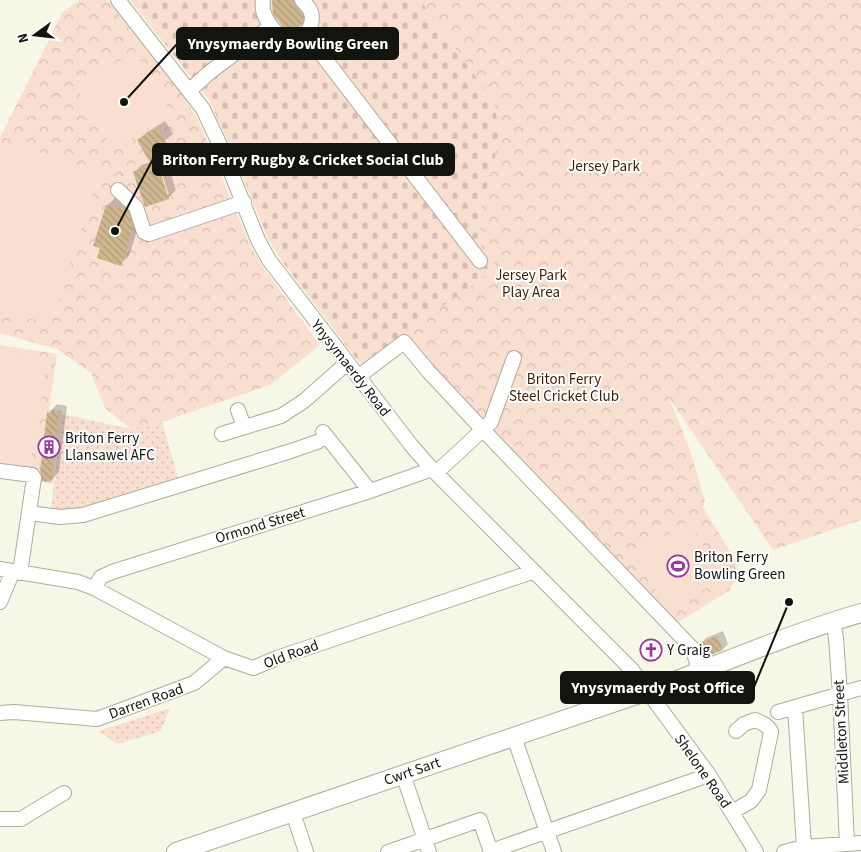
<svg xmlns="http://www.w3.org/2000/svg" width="861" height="852" font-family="'Source Sans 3',sans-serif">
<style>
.grass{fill:url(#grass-dots)}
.forest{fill:url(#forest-crowns)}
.cemetery{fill:url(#cemetery-stones)}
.pitch{fill:#f9dfd0}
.shadow{fill:#0003;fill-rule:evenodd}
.building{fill:url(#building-back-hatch)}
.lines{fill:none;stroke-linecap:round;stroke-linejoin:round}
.minor-casing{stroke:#adad9e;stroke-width:16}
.major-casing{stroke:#adad9e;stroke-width:20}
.minor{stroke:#fff;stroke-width:14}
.major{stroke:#fff;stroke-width:18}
.labels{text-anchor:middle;stroke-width:4;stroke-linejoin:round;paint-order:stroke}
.park-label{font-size:15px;fill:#441d00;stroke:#fff}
.street-label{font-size:15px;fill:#14140e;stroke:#fff}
.poi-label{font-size:15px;fill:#14140e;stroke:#fff;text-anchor:start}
.leader{fill:none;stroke:#14140e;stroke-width:2}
.callout-dot{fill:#14140e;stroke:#fff;stroke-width:2}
.callout{fill:#14140e;stroke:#14140e;stroke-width:2}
.callout-label{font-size:16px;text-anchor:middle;font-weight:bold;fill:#fff}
</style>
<defs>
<pattern id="grass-dots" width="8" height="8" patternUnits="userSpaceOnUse" patternTransform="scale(1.25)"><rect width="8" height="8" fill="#f9dfd0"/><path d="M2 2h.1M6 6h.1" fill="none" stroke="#d5beb1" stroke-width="1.8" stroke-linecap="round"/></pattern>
<pattern id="forest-crowns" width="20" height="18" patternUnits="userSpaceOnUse" patternTransform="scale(1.25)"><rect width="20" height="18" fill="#f9dfd0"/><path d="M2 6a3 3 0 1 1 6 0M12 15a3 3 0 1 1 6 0" fill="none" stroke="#d5beb1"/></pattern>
<pattern id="cemetery-stones" width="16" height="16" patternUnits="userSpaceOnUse" patternTransform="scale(1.25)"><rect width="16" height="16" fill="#f9dfd0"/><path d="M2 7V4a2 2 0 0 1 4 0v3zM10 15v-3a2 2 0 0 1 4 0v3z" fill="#d5beb1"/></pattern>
<pattern id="building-back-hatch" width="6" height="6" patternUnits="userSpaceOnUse" patternTransform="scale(1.25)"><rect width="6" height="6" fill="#ceb68e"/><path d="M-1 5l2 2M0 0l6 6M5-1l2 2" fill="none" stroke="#b09c79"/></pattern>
</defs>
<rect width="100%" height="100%" fill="#f7f7e7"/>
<!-- grass -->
<path class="grass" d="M61,414L131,429L162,422L179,481L82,512H51Z
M170,708L161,731L117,744L99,731Z"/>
<!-- forest -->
<path class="forest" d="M79,0H107L179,90L198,120L249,243L260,263L320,345L270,385L162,422L131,429L105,408L91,373L57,349L0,333V138L62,13Z
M420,0H861V520L773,550L669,398L690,450L705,501L703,507L737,563L736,579L729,591L675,624L428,367L402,335L496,267L483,245L478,220L495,157L499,131L494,103Z
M0,345L57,354L49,409L62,411L53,484L37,482L0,468Z"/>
<!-- cemetery -->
<path class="cemetery" d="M130,0H420L494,102L499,131L495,157L478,220L483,245L496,268L402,335L362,366L284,264L269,241L231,148L209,100Z"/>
<!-- pitch -->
<path class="pitch" d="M135,52L172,115L113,151L76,88Z
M7,142L100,172L51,325L0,309V165Z
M0,349L48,357L30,467L0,462Z
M688,521L724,577L669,612L633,556Z"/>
<!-- shadow -->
<path class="shadow" d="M273,0H305L307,19L298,28Z
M165,121L173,134L161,144L176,190L168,198L134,172L142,165L151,162L138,140L146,133ZM156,155L169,195H167L154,156Z
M115,198L137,204L141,218L129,256L120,264L101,247L107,206Z
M57,404L67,406L59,472L51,480L49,413Z
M723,631L728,644L723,649L705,656L701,644L706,638Z"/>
<!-- building -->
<path class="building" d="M272,0H290L303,16L302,24L298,29L291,32L288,31L284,28L273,14Z
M157,128L166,143L153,150L169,199L145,207L133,172L152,166L137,140Z
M106,205L129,212L133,227L121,266L97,258L100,248L93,246Z
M47,412L59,414L51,482L42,481L40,472Z
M717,636L723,650L704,658L699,643Z"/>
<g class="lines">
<!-- minor casing -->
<g class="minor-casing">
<path id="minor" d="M118,0L203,109L220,145L258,240L269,260L411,445L430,467L632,670L709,775L756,852
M263,0C260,17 273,29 284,40C288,40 293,41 296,40C309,36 315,21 310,10C308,6 304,3 302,0
M306,34L480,261
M190,90L210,72L271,26
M118,190L136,207L144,232L149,234L244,202
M358,377L404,342L429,372L484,431L693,649L699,672
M238,410L244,427
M323,432L370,491
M222,434L281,416L304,401L347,363
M0,471L32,475L34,478L20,573
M436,473L491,422L514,358
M29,513L60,517L83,515L291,451L317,442L326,436
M0,569L78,582L94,588L224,658L253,668L277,658L532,572
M94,588L101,577L112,572L370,491L424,472L430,467
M0,602L10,578L11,571
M833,621L836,638L840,694L847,844
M795,707L804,847
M778,712L861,688
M0,713L14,712L97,719L194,683L224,658
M514,737L554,852
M403,774L429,852
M732,812L751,801L759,790L771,732C768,725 762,723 755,720L744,724L736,731
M293,813L306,852
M0,819H21L64,793
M491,851L709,775
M388,852L480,820L491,852
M784,852L804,847L861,843"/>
</g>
<!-- major casing -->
<g class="major-casing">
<path id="major" d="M176,852L648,691C719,665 788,634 861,613"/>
</g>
<!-- minor -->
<use href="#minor" class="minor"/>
<!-- major -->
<use href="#major" class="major"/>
</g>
<!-- icons -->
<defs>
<g id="building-ring" transform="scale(1.125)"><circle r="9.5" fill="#fff" stroke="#9b389f" stroke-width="1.5"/><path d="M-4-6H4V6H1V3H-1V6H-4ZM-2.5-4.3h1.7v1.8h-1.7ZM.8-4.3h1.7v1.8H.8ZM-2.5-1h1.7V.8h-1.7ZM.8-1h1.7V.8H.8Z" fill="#9b389f"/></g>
<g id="stadium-ring" transform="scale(1.125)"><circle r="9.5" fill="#fff" stroke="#9b389f" stroke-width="1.5"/><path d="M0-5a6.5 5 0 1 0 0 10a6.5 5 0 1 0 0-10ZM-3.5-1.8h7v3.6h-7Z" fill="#9b389f"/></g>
<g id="church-ring" transform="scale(1.125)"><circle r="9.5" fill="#fff" stroke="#9b389f" stroke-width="1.5"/><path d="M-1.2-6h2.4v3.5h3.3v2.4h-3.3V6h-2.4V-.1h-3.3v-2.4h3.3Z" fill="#9b389f"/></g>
</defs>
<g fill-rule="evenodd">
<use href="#building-ring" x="49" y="447"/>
<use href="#stadium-ring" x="678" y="566"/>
<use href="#church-ring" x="651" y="650"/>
</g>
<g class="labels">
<!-- park labels -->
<g class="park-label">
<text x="604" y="171">Jersey Park</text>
<text x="531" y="280">Jersey Park<tspan x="531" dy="17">Play Area</tspan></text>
<text x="564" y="384">Briton Ferry<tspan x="564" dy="17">Steel Cricket Club</tspan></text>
</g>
<!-- street labels -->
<g class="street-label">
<text transform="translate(351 368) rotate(52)" y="5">Ynysymaerdy Road</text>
<text transform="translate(260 525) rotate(-17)" y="5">Ormond Street</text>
<text transform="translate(291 654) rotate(-20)" y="5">Old Road</text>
<text transform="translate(146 701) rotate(-20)" y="5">Darren Road</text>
<text transform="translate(841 732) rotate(-93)" y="5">Middleton Street</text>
<text transform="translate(412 771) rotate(-19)" y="5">Cwrt Sart</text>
<text transform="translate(703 771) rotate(55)" y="5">Shelone Road</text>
</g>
<!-- poi labels -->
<g class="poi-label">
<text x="65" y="443">Briton Ferry<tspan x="65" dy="17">Llansawel AFC</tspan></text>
<text x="694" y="562">Briton Ferry<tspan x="694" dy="17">Bowling Green</tspan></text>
<text x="667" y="655">Y Graig</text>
</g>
</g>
<!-- callouts -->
<path class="leader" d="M124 102L177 44M115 231L153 159M789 602L754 687"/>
<g class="callout-dot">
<circle cx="124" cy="102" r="5"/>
<circle cx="115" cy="231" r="5"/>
<circle cx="789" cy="602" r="5"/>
</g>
<g class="callout">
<rect x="177" y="28" width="221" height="31" rx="5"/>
<rect x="153" y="144" width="301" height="31" rx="5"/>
<rect x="561" y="672" width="193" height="31" rx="5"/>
</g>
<g class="callout-label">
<text x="288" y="49">Ynysymaerdy Bowling Green</text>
<text x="303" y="165">Briton Ferry Rugby &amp; Cricket Social Club</text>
<text x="658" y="693">Ynysymaerdy Post Office</text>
</g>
<!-- north arrow -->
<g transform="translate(35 35) rotate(255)" stroke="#ffffff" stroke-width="4" paint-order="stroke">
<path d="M0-4L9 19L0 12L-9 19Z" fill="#14140e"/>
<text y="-8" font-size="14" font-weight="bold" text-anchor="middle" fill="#14140e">N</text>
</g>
</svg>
